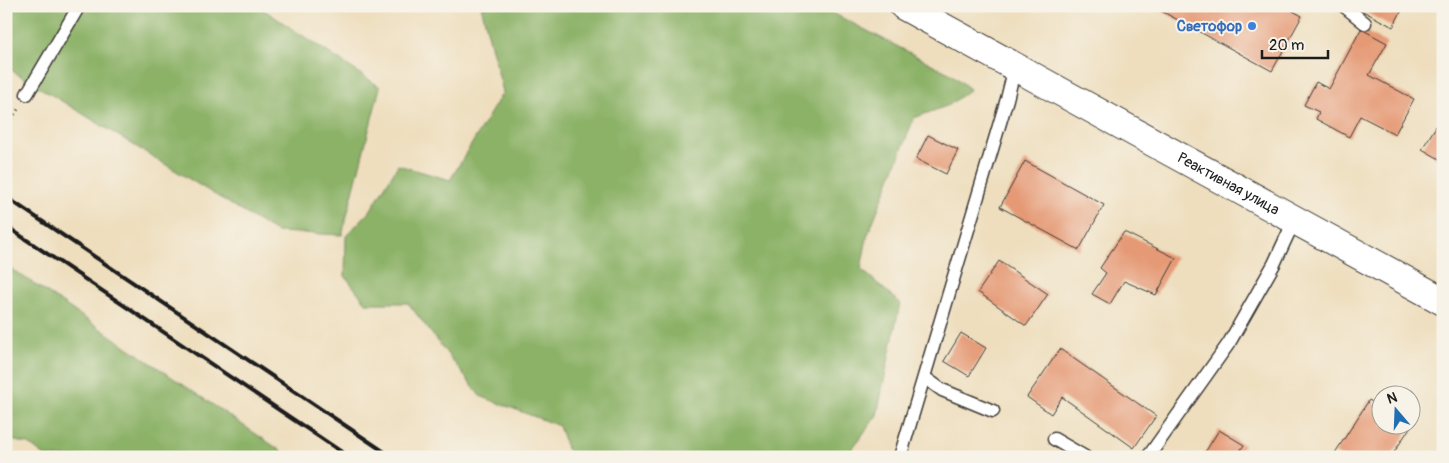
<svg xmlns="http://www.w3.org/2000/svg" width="1449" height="463" font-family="Pangolin,sans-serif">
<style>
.forest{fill:#8cb267;stroke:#546742}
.building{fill:#e59975}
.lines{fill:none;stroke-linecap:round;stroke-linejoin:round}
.lane-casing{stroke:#3c3934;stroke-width:15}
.secondary-casing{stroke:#3c3934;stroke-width:30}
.path{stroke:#3c3934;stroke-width:3;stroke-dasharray:1 4;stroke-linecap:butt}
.lane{stroke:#fff;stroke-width:12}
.secondary{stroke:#fff;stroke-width:28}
.rail{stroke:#1c1c1c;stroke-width:4}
.shop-dot{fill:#3f7fe0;stroke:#f7f3e8;stroke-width:2}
.labels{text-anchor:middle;stroke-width:4;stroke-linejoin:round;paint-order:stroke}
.shop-label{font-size:15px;font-weight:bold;fill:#366cbe;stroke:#f7f3e8;text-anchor:end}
.street-label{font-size:15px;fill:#1c1c1c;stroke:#f7f3e8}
</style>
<rect width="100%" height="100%" fill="#f7f3e8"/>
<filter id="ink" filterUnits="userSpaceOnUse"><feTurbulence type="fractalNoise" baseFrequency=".02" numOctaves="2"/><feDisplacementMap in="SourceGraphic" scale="10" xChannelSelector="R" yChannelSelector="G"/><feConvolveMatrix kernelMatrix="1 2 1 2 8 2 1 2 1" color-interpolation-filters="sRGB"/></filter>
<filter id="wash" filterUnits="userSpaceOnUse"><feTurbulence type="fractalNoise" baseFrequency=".0096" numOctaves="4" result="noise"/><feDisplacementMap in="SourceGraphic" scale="20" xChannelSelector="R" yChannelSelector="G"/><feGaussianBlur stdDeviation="1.12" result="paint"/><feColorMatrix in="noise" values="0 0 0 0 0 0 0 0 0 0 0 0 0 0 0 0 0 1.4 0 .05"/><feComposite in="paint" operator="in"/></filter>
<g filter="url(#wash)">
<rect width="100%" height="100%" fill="#eedebe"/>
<!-- forest -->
<path class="forest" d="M6,6H258L380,87L342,235L276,232L6,67Z
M481,6H819L951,74L970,89L949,105L914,118L867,237L861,269L900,303L877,415L846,457H570L559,426L480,396L408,303H366L345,276L346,236L370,211L398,165L450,180L503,92Z
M6,265L290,457H46L29,444L6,439Z"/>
<g id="blocks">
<!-- building -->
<path class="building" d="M1152,6H1284L1302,16L1272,71Z
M1363,6H1404L1393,27L1361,10Z
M1361,29L1387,43L1369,75L1414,99L1395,134L1360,116L1349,137L1316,119L1319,112L1304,105L1316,82L1329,89Z
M1440,120L1443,121V161L1422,149Z
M928,135L958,150L946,174L916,159Z
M1025,161L1104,205L1079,250L1000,207Z
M1124,232L1176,258L1156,295L1124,281L1110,304L1092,294L1106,273L1100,268Z
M999,261L1048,294L1026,326L978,292Z
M961,333L986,348L969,376L944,361Z
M1060,349L1156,416L1134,448L1062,397L1051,414L1027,397Z
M1369,400L1382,408V426H1411L1391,457H1342L1335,453Z
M1219,430L1244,445L1236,457H1202Z"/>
</g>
</g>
<g filter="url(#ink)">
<use href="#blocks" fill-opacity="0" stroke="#3c3934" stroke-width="1"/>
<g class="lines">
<!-- lane casing -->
<g class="lane-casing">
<path id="lane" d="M1344,6L1365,23
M27,94L79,6
M924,377L942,390L993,411
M1054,439L1085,457
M900,457L1007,99L1015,67
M1148,457L1229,343L1274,264L1294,221"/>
</g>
<!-- secondary casing -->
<g class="secondary-casing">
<g id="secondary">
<path id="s1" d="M904,6L1443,301"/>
</g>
</g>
<!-- path -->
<path class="path" d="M6,127L19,108"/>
<!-- lane -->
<use href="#lane" class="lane"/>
<!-- secondary -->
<use href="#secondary" class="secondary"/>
<!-- rail -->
<path class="rail" d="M6,197L392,457
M6,226L349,457"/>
</g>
</g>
<!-- markers -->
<circle class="shop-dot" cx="1252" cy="26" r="5"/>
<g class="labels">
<!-- shop labels -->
<g class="shop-label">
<text x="1242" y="31">Светофор</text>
</g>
<!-- street labels -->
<g class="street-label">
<text dy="5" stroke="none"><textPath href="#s1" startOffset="370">Реактивная улица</textPath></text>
</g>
</g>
<!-- margin -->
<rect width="1449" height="463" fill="none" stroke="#f7f3e8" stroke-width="25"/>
<!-- north arrow -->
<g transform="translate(1396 410) rotate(341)"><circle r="24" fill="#f7f3e8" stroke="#9f9d96"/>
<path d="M0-4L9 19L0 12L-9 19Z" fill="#1f6fb2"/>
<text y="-8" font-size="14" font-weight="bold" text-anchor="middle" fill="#1c1c1c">N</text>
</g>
<!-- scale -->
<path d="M1262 50v8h66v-8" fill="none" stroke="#1c1c1c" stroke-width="2.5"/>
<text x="1269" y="50" font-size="15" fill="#1c1c1c" stroke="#f7f3e8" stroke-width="4" paint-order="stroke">20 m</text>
</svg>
